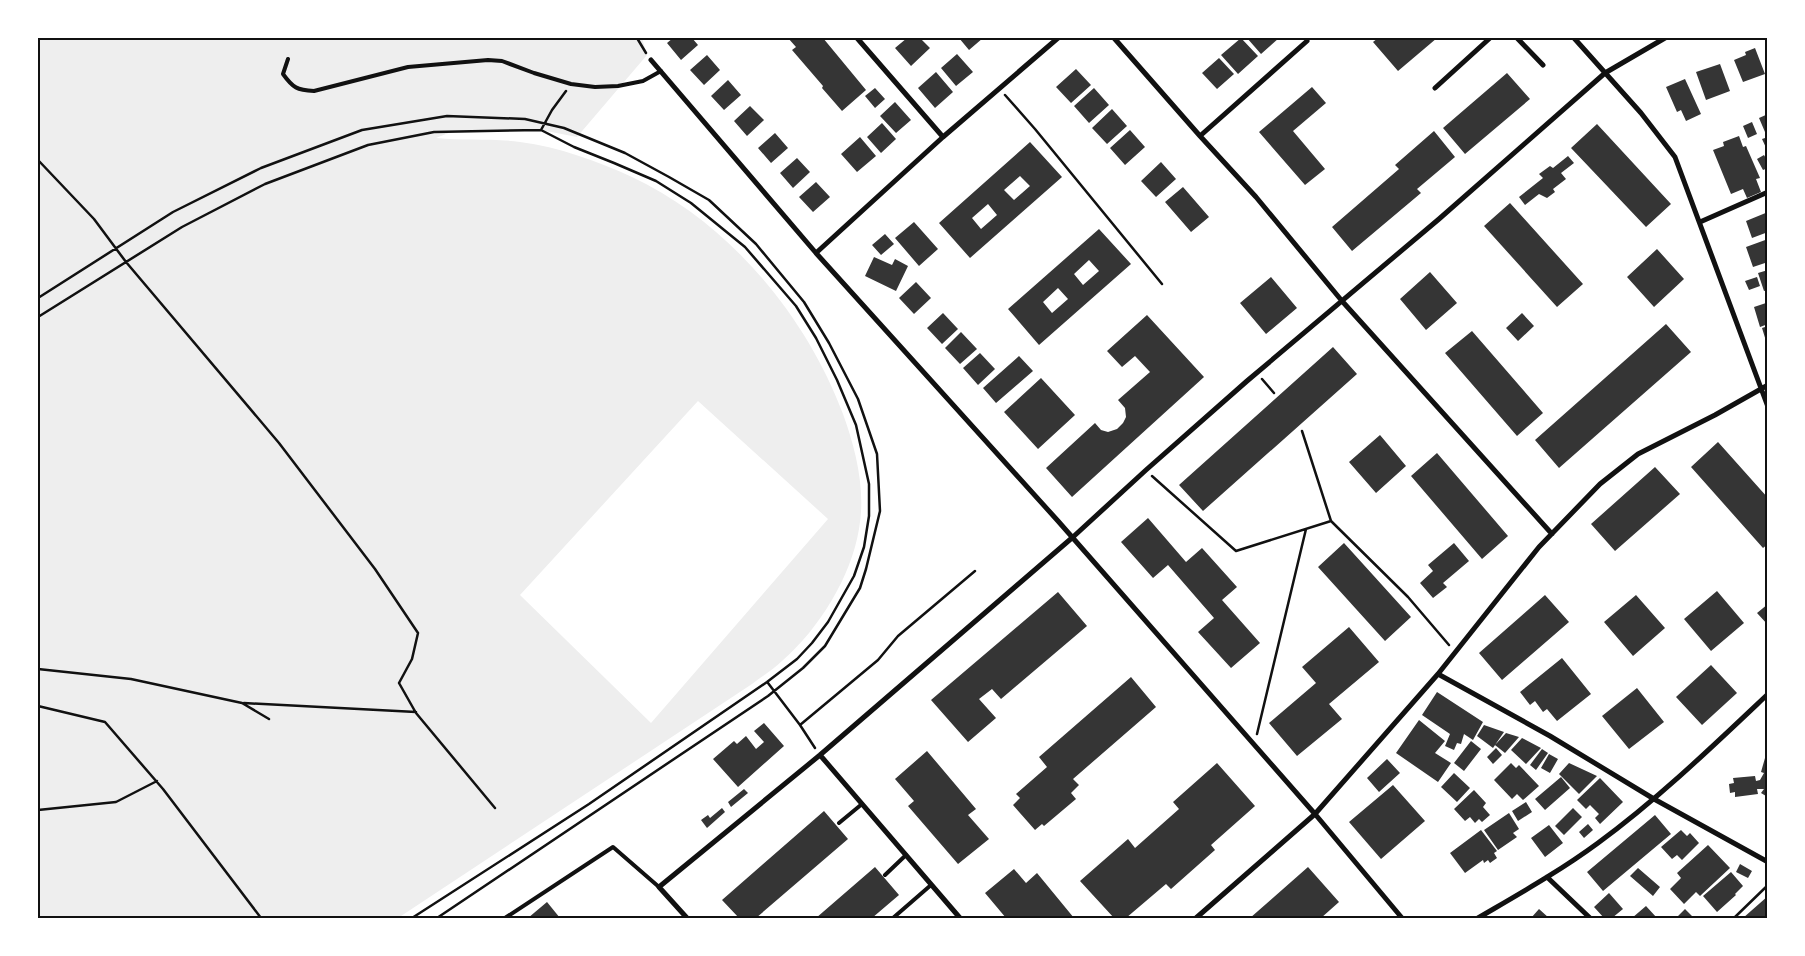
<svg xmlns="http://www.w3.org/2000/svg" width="1805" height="956" font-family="'Exo 2',sans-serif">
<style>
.green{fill:#eee;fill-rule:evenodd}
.building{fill:#353535;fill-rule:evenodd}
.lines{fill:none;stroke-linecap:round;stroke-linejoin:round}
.path{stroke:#111;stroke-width:2.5}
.service{stroke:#111;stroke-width:4}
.minor{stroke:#111;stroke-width:5}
.neatline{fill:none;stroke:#111;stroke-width:2}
</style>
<rect width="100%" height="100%" fill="#fff"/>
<!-- green -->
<path class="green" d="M38,38H642L647,55L577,137L541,130L451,132L436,138C464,141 492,138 520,142C559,147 597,161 632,177C728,222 806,315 843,414C856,450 866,490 859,529C851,577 819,629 782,661C773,670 762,676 752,684L398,918H38ZM698,401L828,519L651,723L520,595Z"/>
<!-- building -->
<path class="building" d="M673,38H692L698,45L681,60L667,43Z
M788,38H823L866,90L842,111L822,88L823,86L792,50L796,47Z
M907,38H920L930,48L911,66L895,48Z
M959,38H983L969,50Z
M1241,38L1258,56L1238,74L1221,55Z
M1247,38H1279L1261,54Z
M1378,38H1437L1398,71L1373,42Z
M1755,48L1765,74L1743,82L1734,60L1746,55L1745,52Z
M957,54L973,72L956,86L941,68Z
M707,55L720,70L704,85L690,70Z
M1219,58L1234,74L1217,89L1202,73Z
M1720,64L1730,91L1706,100L1696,72Z
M1076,69L1091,85L1071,103L1056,87Z
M936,72L953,92L935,108L918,88Z
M1507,73L1530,99L1465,154L1443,128Z
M1685,79L1701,114L1686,121L1681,110L1677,112L1666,87Z
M728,80L741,95L724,110L711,96Z
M1312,87L1326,103L1293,131L1325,169L1305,185L1259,132Z
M875,88L885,99L875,108L865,96Z
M1094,88L1109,105L1089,123L1074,106Z
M895,102L911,120L896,133L880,116Z
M750,106L764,120L747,136L734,121Z
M1112,109L1127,126L1107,144L1092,128Z
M1768,114V131L1765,132L1759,118Z
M1752,122L1757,134L1748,138L1743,126Z
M882,123L896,139L881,153L867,137Z
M1597,124L1671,204L1646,227L1571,148Z
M1130,130L1145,147L1125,165L1110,148Z
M1434,131L1455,157L1417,189L1421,193L1352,251L1332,227L1399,169L1395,165Z
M775,133L788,148L771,163L758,148Z
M1739,136L1743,147L1746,146L1760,178L1756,179L1761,192L1747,198L1743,189L1731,194L1713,150L1724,146L1723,142Z
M860,137L876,156L857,172L841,154Z
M1768,137V152L1762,139Z
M1030,142L1062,177L970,258L939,223ZM1020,176L1030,186L1014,200L1004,190ZM988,204L997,215L981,229L972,218Z
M1764,155L1768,162V168L1763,170L1757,159Z
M1568,156L1574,163L1561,173L1566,179L1553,189L1555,192L1547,198L1539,194L1525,205L1519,197L1543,178L1539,174L1550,166L1553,168Z
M797,158L810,172L793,188L780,173Z
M1161,162L1176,179L1156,197L1141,181Z
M816,182L830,197L813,212L799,197Z
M1183,187L1209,217L1191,232L1165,202Z
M1510,203L1583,284L1557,307L1484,226Z
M1768,212V232L1752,238L1746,221Z
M914,222L938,249L919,266L895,238Z
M1099,229L1131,264L1039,345L1008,309ZM1089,260L1099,271L1083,285L1074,274ZM1058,288L1068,299L1052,313L1043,302Z
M885,234L894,244L881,255L872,245Z
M1768,239V262L1753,267L1746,247Z
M1657,249L1684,279L1654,307L1627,277Z
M874,257L892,265L895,259L908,266L896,291L865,276Z
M1768,270V290L1764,291L1758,273Z
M1430,272L1457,303L1426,330L1400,299Z
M1271,277L1297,308L1266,334L1240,303Z
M1757,277L1760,286L1749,290L1745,281Z
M916,282L931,298L914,314L899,298Z
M1766,303L1768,308V324L1760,327L1754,307Z
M943,313L958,329L942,344L927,328Z
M1522,313L1534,326L1518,341L1506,328Z
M1147,315L1204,377L1072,497L1046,468L1095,423L1101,430L1108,432L1117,429L1123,423L1126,417L1125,408L1118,400L1150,372L1135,356L1122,367L1107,351Z
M1666,324L1691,352L1559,468L1535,440Z
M1768,326V340L1766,341L1762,328Z
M1472,331L1543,413L1517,436L1445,353Z
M961,332L977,349L960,364L945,348Z
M1333,347L1357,374L1203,511L1179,485Z
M980,353L995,369L978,385L963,368Z
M1019,356L1033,371L996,403L983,388Z
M1041,378L1075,415L1038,449L1004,412Z
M1380,435L1406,466L1376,493L1349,462Z
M1718,442L1768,498V544L1763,548L1691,467Z
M1437,453L1508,536L1482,559L1411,476Z
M1655,467L1680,494L1615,551L1591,524Z
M1148,518L1186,562L1202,548L1237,587L1222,600L1260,643L1231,668L1198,632L1214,618L1168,565L1153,578L1121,542Z
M1344,543L1411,617L1385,641L1318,567Z
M1454,543L1469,561L1443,583L1447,587L1433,598L1420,583L1433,571L1428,565Z
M1717,591L1744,623L1711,651L1684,619Z
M1058,592L1087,626L1001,699L992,689L979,699L996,718L968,742L931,700Z
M1545,595L1569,622L1502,680L1479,653Z
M1636,595L1665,628L1633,656L1604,622Z
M1768,604V625L1757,613Z
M1349,627L1379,662L1329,704L1342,719L1297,756L1269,723L1316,683L1302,667Z
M1562,658L1591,694L1557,721L1547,709L1543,712L1535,701L1530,705L1520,692Z
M1711,665L1737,693L1702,725L1676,697Z
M1131,677L1156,707L1073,779L1079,785L1071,793L1076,799L1044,826L1042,824L1035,830L1013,805L1020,798L1016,794L1047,767L1039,757Z
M1637,688L1664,722L1629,749L1602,716Z
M1437,692L1483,722L1473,740L1464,734L1461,744L1457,743L1454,750L1445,746L1450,734L1422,715Z
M1419,720L1445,741L1435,753L1451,763L1438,782L1396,753Z
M764,723L784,746L738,787L713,759L734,741L737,744L746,736L756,749L764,742L754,731Z
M1484,725L1504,732L1493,748L1477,736Z
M1506,733L1519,737L1505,753L1495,745Z
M1522,738L1541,748L1526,764L1511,750Z
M1471,741L1481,749L1464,771L1454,763Z
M1496,748L1502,755L1493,764L1487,757Z
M1542,749L1548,753L1536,770L1530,765Z
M927,751L976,809L968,815L989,839L958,864L908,806L914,801L895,779Z
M1767,751L1768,793L1766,796L1761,793L1764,789H1757L1758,794L1735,797V792L1730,793L1729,784L1734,783L1733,778L1755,776L1756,781L1760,780L1764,773L1761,772Z
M1549,754L1558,759L1550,773L1541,768Z
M1387,759L1400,773L1379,792L1367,778Z
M1217,763L1255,806L1211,845L1215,850L1171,889L1166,884L1126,918H1114L1080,881L1128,839L1135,848L1179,809L1173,802Z
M1511,763L1516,768L1519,765L1539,786L1523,800L1517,794L1512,799L1494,780Z
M1569,763L1597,776L1579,794L1559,774Z
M1454,773L1470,788L1457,802L1441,787Z
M1561,777L1570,788L1545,810L1535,799Z
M1600,778L1623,802L1600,824L1595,818L1599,814L1590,805L1586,809L1577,800Z
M1393,785L1425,821L1381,859L1349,822Z
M744,789L748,793L731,807L728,802Z
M1474,790L1486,803L1483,807L1490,815L1482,822L1479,819L1475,823L1470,817L1465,821L1454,809Z
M1526,802L1532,812L1518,821L1512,811Z
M722,808L725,812L707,828L701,820L708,815L710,818Z
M1573,808L1582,817L1564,835L1555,826Z
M824,811L848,839L756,918H739L722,900Z
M1509,813L1519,829L1513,833L1517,837L1498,850L1484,830Z
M1655,815L1671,834L1603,891L1587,872Z
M1588,824L1593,830L1584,838L1579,832Z
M1549,825L1563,843L1545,857L1531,838Z
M1481,830L1497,851L1494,853L1497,858L1490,863L1488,860L1484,863L1483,860L1465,873L1450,853Z
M1681,830L1687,836L1690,833L1699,843L1682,860L1677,855L1672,859L1661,847Z
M1708,845L1730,868L1700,896L1696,892L1684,904L1670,889L1681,878L1677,873Z
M1740,864L1752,871L1748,878L1736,872Z
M875,867L899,895L872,918H816Z
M1308,867L1339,902L1321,918H1250Z
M1638,868L1660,887L1653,896L1630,876Z
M1014,869L1026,883L1037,873L1074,918H1006L985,893Z
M1731,872L1743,886L1735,894L1736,895L1717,912L1703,896Z
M1609,893L1623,909L1612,918H1604L1594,907Z
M1768,896V918H1743Z
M547,902L560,918H528Z
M1646,906L1657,918H1632Z
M1539,909L1549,918H1531Z
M1685,909L1692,916L1690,918H1676Z"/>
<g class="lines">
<!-- path -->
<path class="path" d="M637,38L646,53
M1005,95L1035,129L1162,284
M541,130L552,110L566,91
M38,160L94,219L126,262L279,443L375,569L418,633L412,659L399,683L416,713L495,808
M38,298L173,212L261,168L362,130L447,116L525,119L564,128L625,153L669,177L709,200L756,244L804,302L829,343L858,399L877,454L880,511L866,569L860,588L825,646L803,668L768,696L437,918
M38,317L182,227L265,184L368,145L434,132L541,130L574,147L614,163L656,181L691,203L745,247L796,306L816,338L837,380L856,425L869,484V516L864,547L854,576L828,622L812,643L797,659L767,682L589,804L412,918
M1262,379L1274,393
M1302,431L1331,521L1408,597L1449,645
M1152,476L1236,551L1331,521
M38,669L131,679L242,703L269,719
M768,683L800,725
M244,703L416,712
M38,706L105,722L163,789L261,918
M1257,734L1306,529
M815,748L800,725L878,660L898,636L975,571
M38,810L116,802L157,781
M1734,918L1768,885"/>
<!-- service -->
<path class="service" d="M288,59L283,74C293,88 297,90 314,91L408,67L488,60L502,61L534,73L571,84L595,87L618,86L643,81L661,71
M839,823L862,804
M885,875L906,855
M505,918L613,847L659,887
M893,918L931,885"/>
<!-- minor -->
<path class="minor" d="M857,38L943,137
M1114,38L1200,136L1256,197L1342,301L1552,534
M1517,38L1543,65
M1574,38L1641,113L1675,157L1768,407
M651,60L816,253L1058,521L1315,814L1402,918
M1435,88L1490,38
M1200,136L1307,41
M1700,222L1768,192
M816,253L943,137L1058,38
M1438,674L1550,736L1654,799L1768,862
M820,755L960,918
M1547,877L1590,918
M687,918L659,887L820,755L1073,537L1146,470L1247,381L1439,219L1605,73L1665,38
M1196,918L1315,814L1438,674L1539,547L1600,484L1638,454L1715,415L1768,385
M1478,918C1519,894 1560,871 1598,843C1658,799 1713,746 1768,694"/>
</g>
<!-- border -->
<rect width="1805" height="956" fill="none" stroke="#ffffff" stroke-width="78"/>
<rect x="39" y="39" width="1727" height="878" class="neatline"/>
</svg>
